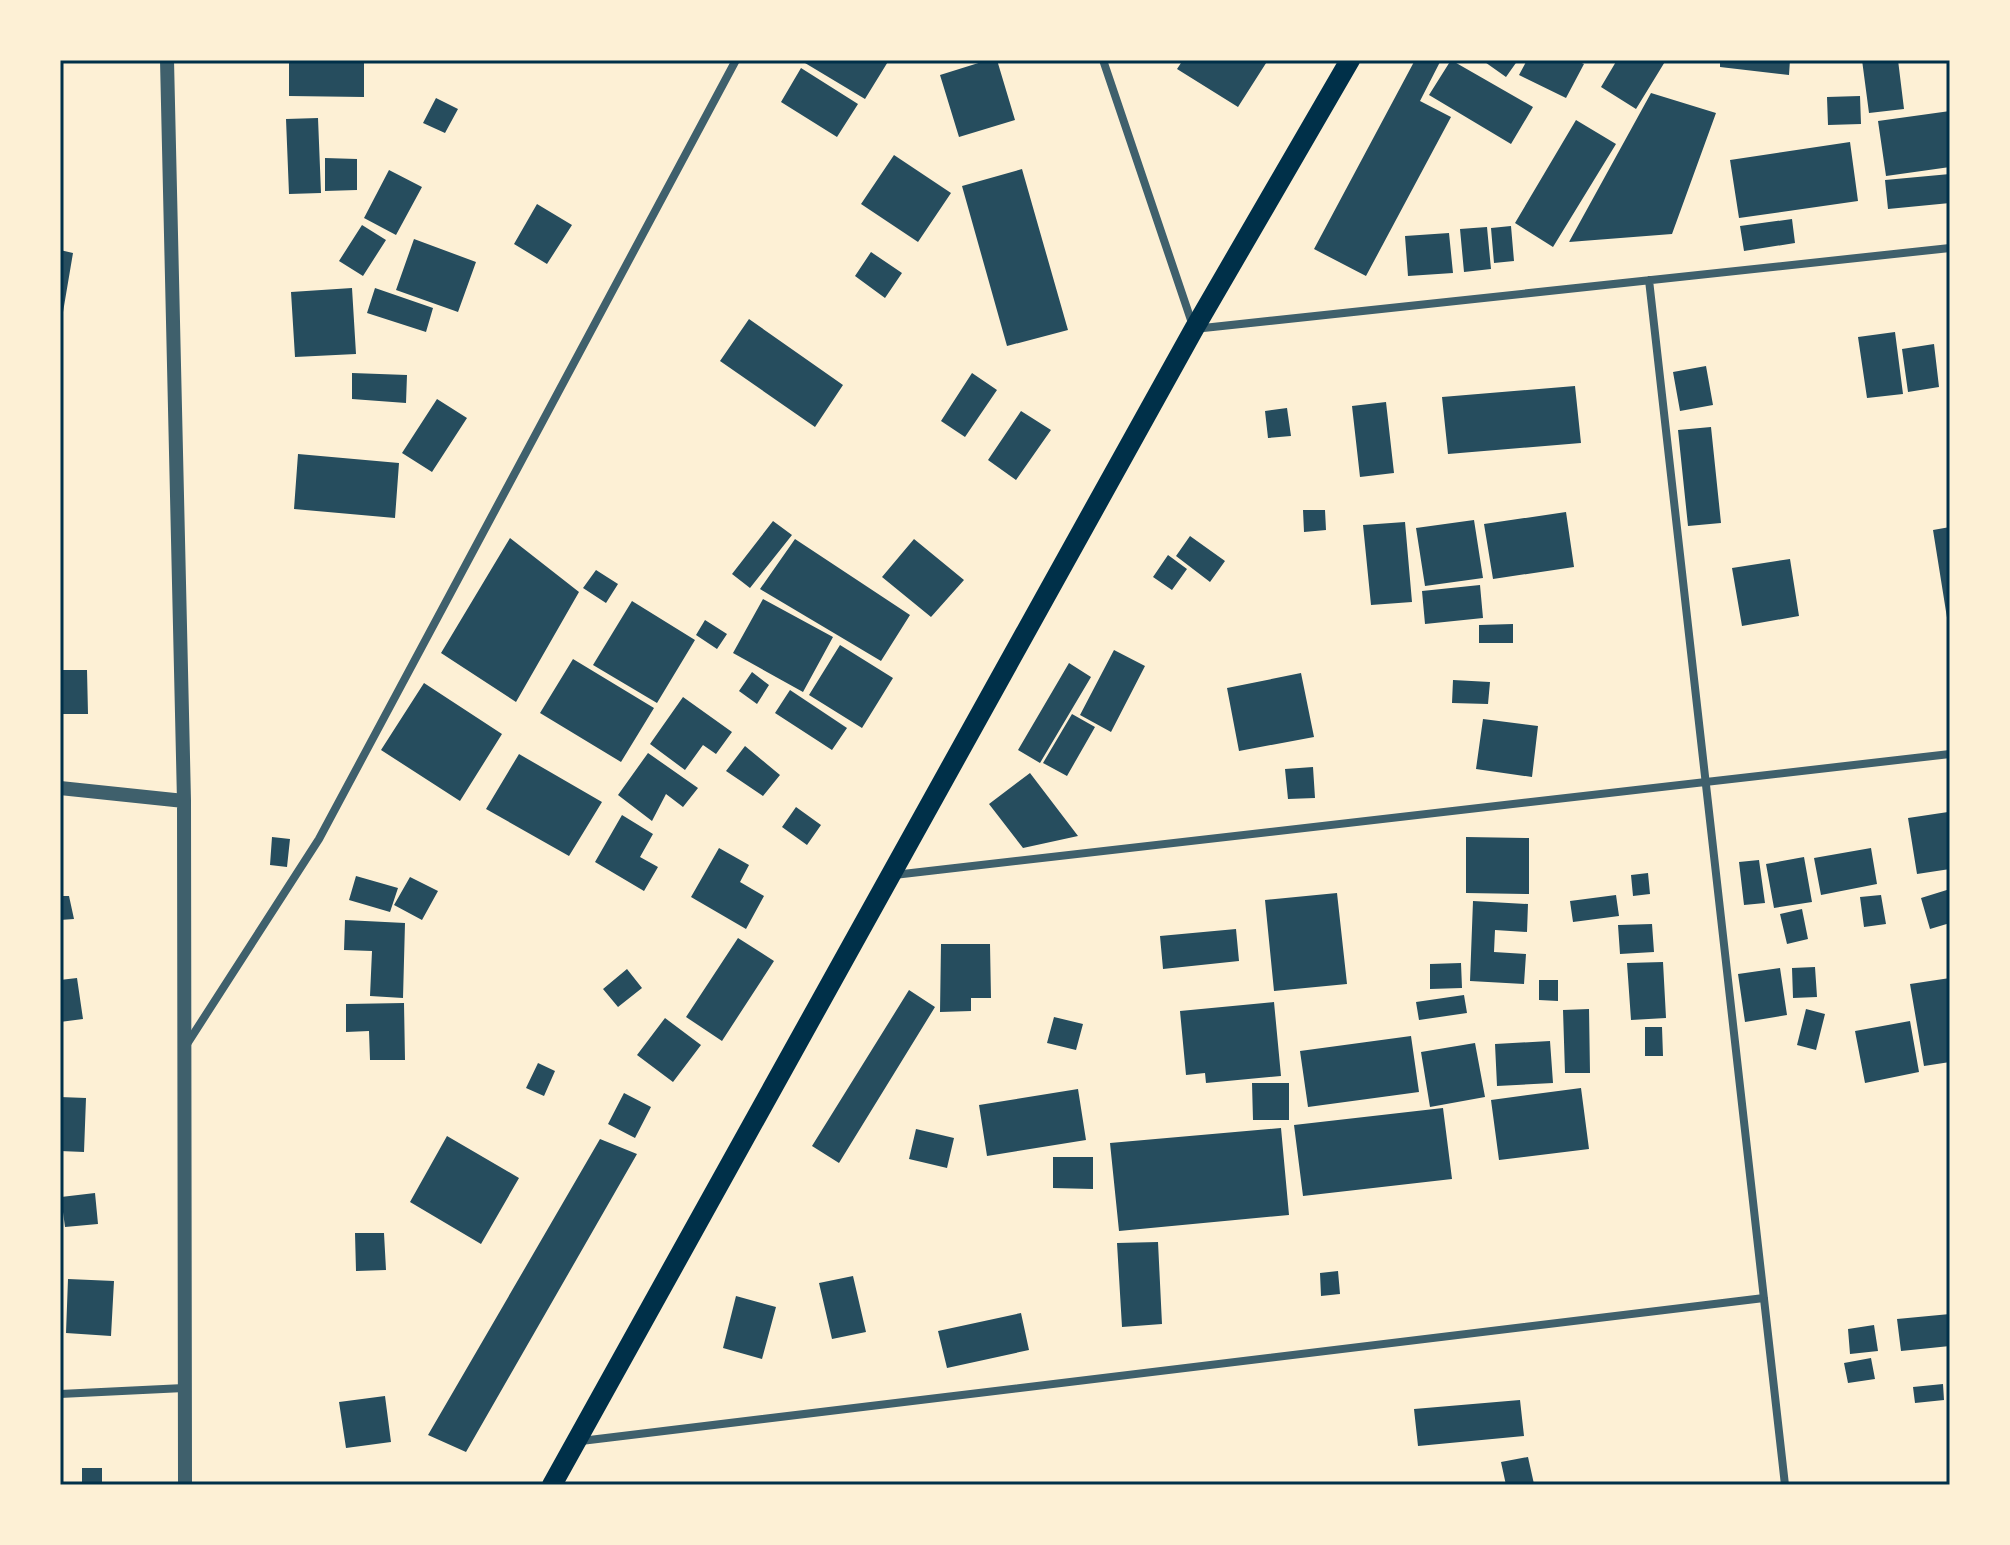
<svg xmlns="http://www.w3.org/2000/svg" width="2010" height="1545" font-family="'Space Grotesk',sans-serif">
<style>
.building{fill:#264d5e}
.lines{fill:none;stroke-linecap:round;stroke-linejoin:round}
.minor{stroke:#3f606c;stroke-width:8}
.tertiary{stroke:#3f606c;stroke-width:14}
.primary{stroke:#003049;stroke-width:20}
.neatline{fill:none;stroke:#003049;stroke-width:3}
</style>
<rect width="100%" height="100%" fill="#fdf0d5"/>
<!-- building -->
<path class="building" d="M289,60H364V97L289,96Z
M807,60H889L865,99L805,63Z
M988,60H997L1015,120L959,137L940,75Z
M1183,60H1268L1238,107L1177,69Z
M1415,60H1441L1420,101L1451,117L1366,276L1314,249Z
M1451,60L1533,107L1511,144L1429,95Z
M1482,60H1518L1506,77Z
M1527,60H1575L1584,64L1566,98L1519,75Z
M1617,60H1666L1636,109L1601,87Z
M1720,60H1790L1789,75L1720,67Z
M1862,60H1898L1904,109L1869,113Z
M801,68L858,104L837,137L781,102Z
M1651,93L1716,113L1672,234L1569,242Z
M1860,96L1861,124L1828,125L1827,97Z
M436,98L458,109L445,133L423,123Z
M1950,111V167L1886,176L1878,121Z
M318,118L321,193L289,194L286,119Z
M1576,120L1616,144L1553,247L1515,223Z
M1850,142L1858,201L1739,218L1730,160Z
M894,155L951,193L918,242L861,204Z
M325,158L357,159V190L325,191Z
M1022,169L1068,330L1007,346L962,186Z
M389,170L422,187L396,235L364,218Z
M1950,174V203L1888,209L1885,180Z
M537,204L572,225L547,264L514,244Z
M1792,219L1795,243L1744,251L1740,226Z
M362,225L386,240L363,276L339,261Z
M1511,226L1514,261L1494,263L1491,228Z
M1487,227L1491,269L1464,272L1460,229Z
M1449,233L1453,273L1408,276L1405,236Z
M414,239L476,262L458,312L396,290Z
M60,250L73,253L62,318H60Z
M871,252L902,273L885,298L855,276Z
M352,288L356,354L295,357L291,292Z
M375,288L433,308L426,332L367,313Z
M749,319L843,385L815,427L720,361Z
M1895,332L1903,394L1867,398L1858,337Z
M1934,344L1939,387L1908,392L1902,349Z
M1706,366L1713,405L1680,411L1673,372Z
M352,373L407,375L406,403L352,399Z
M972,373L997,390L965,437L941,421Z
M1575,386L1581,443L1448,454L1442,397Z
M437,399L467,418L432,472L402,453Z
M1386,402L1394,473L1360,477L1352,406Z
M1287,408L1291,436L1268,438L1265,411Z
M1021,411L1051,430L1016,480L988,460Z
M1711,427L1721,523L1688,526L1678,430Z
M298,454L399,463L395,518L294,509Z
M1303,510H1325L1326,530L1304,532Z
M1566,512L1574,567L1493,579L1484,524Z
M1474,520L1483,578L1425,586L1416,528Z
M773,521L792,535L750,588L732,574Z
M1405,522L1412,602L1371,605L1363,525Z
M1950,527V624H1948L1933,530Z
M1190,536L1225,561L1210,582L1176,556Z
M510,538L579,592L516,702L441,653Z
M795,539L910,615L881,661L760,589Z
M914,539L964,580L931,617L882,577Z
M1168,555L1187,569L1172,590L1153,577Z
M1790,559L1799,616L1742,626L1732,568Z
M596,570L618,584L606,603L583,588Z
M1480,585L1483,618L1425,624L1422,591Z
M763,599L833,637L803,692L733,653Z
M632,601L695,640L657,703L593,665Z
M705,620L727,634L717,649L696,635Z
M1513,624V643H1479V625Z
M840,645L893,678L862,728L809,695Z
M1114,650L1145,666L1111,732L1080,715Z
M573,659L654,708L621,762L540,713Z
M1069,663L1091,677L1040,763L1018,750Z
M60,670H87L88,714H60Z
M752,672L769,685L757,704L739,691Z
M1301,673L1314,737L1239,751L1227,688Z
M1453,680L1490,682L1488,704L1452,703Z
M424,683L502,734L460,801L381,750Z
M790,690L847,728L832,750L775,713Z
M683,697L732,732L716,754L703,745L685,770L650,744Z
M1072,714L1095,727L1067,776L1043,763Z
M1483,719L1538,726L1532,777L1476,769Z
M745,746L780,775L763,796L726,771Z
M648,753L698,788L683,807L666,794L652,821L618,795Z
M519,754L602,802L569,856L486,809Z
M1313,767L1315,798L1288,799L1285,769Z
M1030,773L1078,836L1023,848L989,804Z
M796,807L821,825L807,845L782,827Z
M1948,812L1950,869L1917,874L1908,818Z
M622,815L653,834L640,857L658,867L644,891L595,862Z
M272,837L290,839L287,867L270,865Z
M1466,837L1529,838V894L1466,893Z
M719,848L749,865L740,882L764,896L746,929L691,897Z
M1871,848L1877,884L1821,895L1814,858Z
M1804,857L1812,902L1774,908L1766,864Z
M1759,860L1765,903L1744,905L1739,862Z
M1648,873L1650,894L1633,896L1631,875Z
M356,876L398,888L390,912L349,900Z
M410,877L438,891L422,920L394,905Z
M1950,889V923L1930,929L1921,898Z
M1337,893L1347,984L1274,991L1265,900Z
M1616,895L1619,916L1573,922L1570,901Z
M1881,895L1886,924L1864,927L1860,897Z
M60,896H69L74,919L60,920Z
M1473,901L1528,904L1527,932L1495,930L1494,952L1526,954L1524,984L1470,981Z
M1802,909L1808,939L1787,944L1780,914Z
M345,920L405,923L403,998L370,996L372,951L344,950Z
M1652,924L1654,952L1620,954L1618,925Z
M1236,929L1239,961L1163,969L1160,936Z
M738,938L774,961L722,1041L686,1017Z
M941,944H990L991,998H971V1011L940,1012Z
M1663,962L1666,1018L1631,1020L1627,963Z
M1461,963L1462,988L1430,989V964Z
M1815,967L1817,997L1793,998L1792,968Z
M1780,968L1787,1015L1745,1022L1738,974Z
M627,969L642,988L618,1007L603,989Z
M77,978L83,1019L60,1022V980Z
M1950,978V1062L1924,1066L1910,984Z
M1539,980H1558V1001L1539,1000Z
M909,990L935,1007L839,1163L812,1146Z
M1464,995L1467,1013L1419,1020L1416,1002Z
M1274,1002L1281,1076L1206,1083L1205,1073L1186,1075L1180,1011Z
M404,1003L405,1060H370L369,1031L346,1032V1004Z
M1589,1009L1590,1073H1565L1563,1010Z
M1806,1009L1825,1014L1816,1050L1797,1045Z
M1054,1017L1083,1024L1076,1050L1047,1043Z
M665,1018L701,1045L673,1082L637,1055Z
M1910,1021L1919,1072L1865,1083L1855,1031Z
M1645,1027H1662L1663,1056H1645Z
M1411,1036L1419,1092L1308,1107L1300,1051Z
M1550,1041L1553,1083L1497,1086L1495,1044Z
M1475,1043L1485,1097L1430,1107L1421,1052Z
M538,1063L555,1071L544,1096L526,1088Z
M1252,1083H1289V1120H1253Z
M1581,1088L1589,1149L1499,1160L1491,1100Z
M1078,1089L1086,1140L987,1156L979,1105Z
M624,1093L651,1107L635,1138L608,1124Z
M60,1097L86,1098L84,1152L60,1151Z
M1443,1108L1452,1179L1303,1196L1294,1125Z
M1281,1128L1289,1215L1119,1231L1110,1143Z
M916,1129L954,1138L947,1168L909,1159Z
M447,1136L519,1178L481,1244L410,1202Z
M600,1139L637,1154L466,1452L428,1435Z
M1053,1157H1093V1189L1053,1188Z
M95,1193L98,1224L65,1227L61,1197Z
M355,1233H384L386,1270L356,1271Z
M1158,1242L1162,1324L1122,1327L1117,1243Z
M1338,1271L1340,1294L1321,1296L1320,1273Z
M853,1276L866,1332L832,1339L819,1283Z
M68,1279L114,1281L111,1336L66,1333Z
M736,1296L776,1307L762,1359L723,1348Z
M1021,1313L1029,1350L947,1368L938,1331Z
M1950,1314V1346L1901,1351L1897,1319Z
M1874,1325L1878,1351L1850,1354L1848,1329Z
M1871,1358L1875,1379L1848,1383L1844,1363Z
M1943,1384L1944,1400L1915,1403L1913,1387Z
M385,1396L391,1442L346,1448L339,1402Z
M1520,1400L1524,1436L1418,1446L1414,1409Z
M1528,1457L1534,1484L1506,1485L1501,1462Z
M82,1468H102V1485H82Z"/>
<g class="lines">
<!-- minor -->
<path class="minor" d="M1103,60L1194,329L1950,248
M1649,280L1785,1485
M894,875L1950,754
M187,1044L319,839L736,60
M60,1394L184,1388
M581,1441L1764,1298"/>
<!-- tertiary -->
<path class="tertiary" d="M167,60L184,801L185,1485
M60,788L184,801"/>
<!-- primary -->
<path class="primary" d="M552,1485L1194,329L1350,60"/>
</g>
<!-- border -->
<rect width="2010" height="1545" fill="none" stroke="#fdf0d5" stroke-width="124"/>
<rect x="62" y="62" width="1886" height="1421" class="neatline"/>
</svg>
